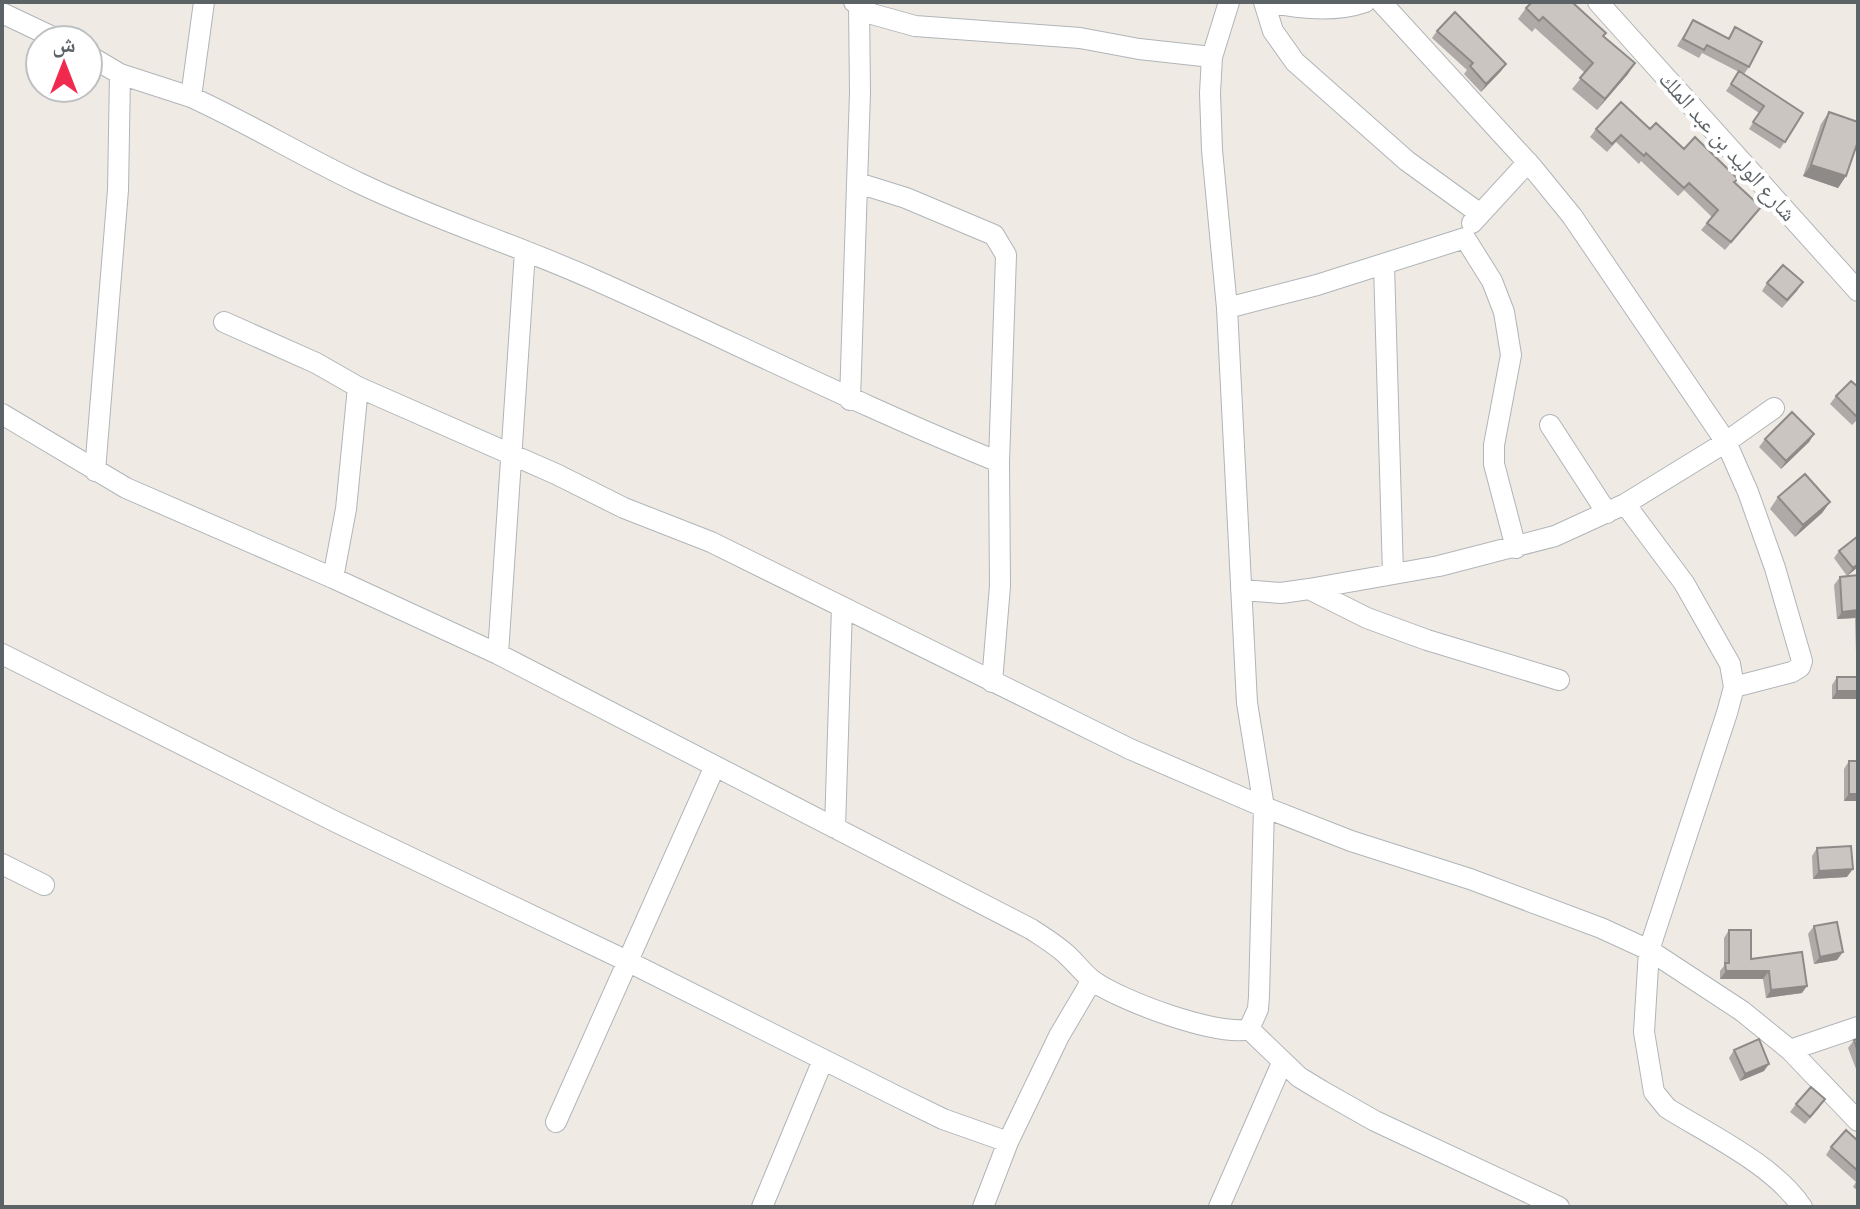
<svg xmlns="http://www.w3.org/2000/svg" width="1860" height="1209" font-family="'Exo 2','Noto Naskh Arabic',sans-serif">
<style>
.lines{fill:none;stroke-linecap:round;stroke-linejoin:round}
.minor-casing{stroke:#b0b5b8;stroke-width:22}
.minor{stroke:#fff;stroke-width:20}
.wall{fill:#afa9a7}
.shaded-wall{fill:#8e8a88}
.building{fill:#cbc5c2;stroke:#8e8a88;stroke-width:2}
.labels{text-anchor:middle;stroke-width:8;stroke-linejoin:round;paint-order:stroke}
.street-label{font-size:22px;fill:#5c6366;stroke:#fff}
</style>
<rect width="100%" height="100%" fill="#f0eae5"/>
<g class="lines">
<!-- minor casing -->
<g class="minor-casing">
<path id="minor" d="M854,2L872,14L915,26L1080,38L1139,49L1212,57
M1229,2L1212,57L1210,93L1212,150L1227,308L1247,703L1264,807L1259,996L1258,1009L1249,1029
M1264,2L1273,31L1295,62L1407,161L1479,213
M1267,2C1299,8 1333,13 1365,2
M1381,2L1532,167L1572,216L1726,442L1748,492L1775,568L1802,661L1800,667L1792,672L1734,687
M1598,2L1858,291
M2,13L59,40
M88,55L120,74L118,190L95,471
M120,74L191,97L204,2
M191,97C248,123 302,156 359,183C436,220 517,245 595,280C730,340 862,407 999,462
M858,183L906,198L994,235L1006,255L999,462L1000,586L992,682
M1472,223L1528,162
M1384,265L1393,574
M1227,308L1317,285L1465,238L1492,281L1504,312L1511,355L1494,445V464L1516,548
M358,387L556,474L624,508L711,542L1130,749L1264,807L1351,841L1470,879L1601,928L1649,950L1742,1011L1790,1050L1858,1027
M850,400L860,92L859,6
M2,414L126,488L333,578L346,509L358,387L316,363L224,322
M1550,425L1607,513
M1625,504L1684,583L1730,664L1734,687L1727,713L1649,950L1644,1032L1654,1092L1667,1108C1710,1135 1774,1165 1802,1207
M333,578L498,654L1031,929C1043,937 1055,944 1066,954C1075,962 1083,973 1092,980C1118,1000 1218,1037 1249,1029L1299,1077L1322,1091L1375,1121L1559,1207
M1309,589L1367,618L1427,640L1559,680
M1241,590L1281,593L1309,589L1439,566L1555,536L1625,504L1726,442L1774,408
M2,654L338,823L627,961L898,1097L943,1119L1008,1142L1059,1036L1092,980
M498,654L525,251
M835,828L842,607
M2,864L44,885
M1790,1050L1858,1121
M556,1122L715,766
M762,1207L823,1060
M983,1207L1008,1142
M1219,1207L1282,1063"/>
</g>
<!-- minor -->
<use href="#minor" class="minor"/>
</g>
<!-- wall -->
<path class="wall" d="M1526,8L1603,36L1628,74L1597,110L1572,89L1585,73L1535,28L1532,32L1518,19Z
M1693,20L1728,38L1735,27L1749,67L1744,74L1803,113L1780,149L1749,129L1759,113L1726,91L1739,72L1702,53L1699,58L1677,46Z
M1437,31L1506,64L1501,71L1481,92L1464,74L1467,70L1432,38Z
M1829,112L1846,176L1838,188L1803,176L1821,124Z
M1596,129H1650L1738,179L1735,183L1761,207L1725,250L1701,230L1712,217L1684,190L1678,196L1641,161L1639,164L1616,142L1607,152L1590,137Z
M1767,283L1798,290L1782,308L1762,291Z
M1836,396L1858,419L1852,425L1830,404Z
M1814,434L1809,442L1781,469L1759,447L1765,439Z
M1778,497L1830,502L1822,513L1795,537L1770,509Z
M1839,551L1858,567L1847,576L1834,558Z
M1858,575V652H1856L1855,618L1837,619L1834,585L1840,577Z
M1837,677H1858L1832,699V685Z
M1849,761L1858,801H1844V769Z
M1817,848L1847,877L1813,879L1812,856Z
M1814,926L1837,960L1814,964L1808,934Z
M1729,930L1751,959L1802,993L1766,998L1763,979H1720V971L1724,966V938Z
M1858,1039V1074L1848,1048L1854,1040Z
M1734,1050L1764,1071L1740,1081L1729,1058Z
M1796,1104L1820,1107L1805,1124L1790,1112Z
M1858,1141V1191L1853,1187L1856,1182L1826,1155L1831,1147Z"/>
<!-- shaded-wall -->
<path class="shaded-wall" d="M1635,63L1628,74L1597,110L1605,99Z
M1506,64L1501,71L1481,92L1486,84Z
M1811,165L1846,176L1838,188L1803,176Z
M1814,434L1809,442L1781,469L1786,461Z
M1830,502L1822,513L1795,537L1803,525Z
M1858,564V567L1847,576L1853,568Z
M1858,610V614L1855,618L1837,619L1842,612Z
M1837,691H1858V699H1832Z
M1849,794H1858V801H1844Z
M1853,869L1847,877L1813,879L1819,871Z
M1843,952L1837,960L1814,964L1820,957Z
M1726,971H1769L1763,979H1720Z
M1807,986L1802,993L1766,998L1771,990Z
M1769,1064L1764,1071L1740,1081L1745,1074Z"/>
<!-- building -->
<path class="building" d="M1532,2H1572L1606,33L1603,36L1635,63L1605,99L1580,78L1593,63L1543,17L1539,21L1526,8Z
M1455,12L1506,64L1486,84L1470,66L1473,63L1437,31Z
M1693,20L1729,39L1735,27L1762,42L1749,67L1707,45L1704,50L1683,39Z
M1739,71L1803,113L1785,142L1753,122L1764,106L1731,84Z
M1621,102L1650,129L1656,123L1684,149L1695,137L1738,179L1734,182L1761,207L1731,242L1707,223L1718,210L1689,183L1684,188L1646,153L1644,156L1621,135L1612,144L1596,129Z
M1829,112L1858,122V141L1846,176L1811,165Z
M1783,265L1803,282L1787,300L1767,283Z
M1851,381L1858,387L1857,417L1836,396Z
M1792,412L1814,434L1786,461L1765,439Z
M1805,474L1830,502L1803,525L1778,497Z
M1858,536V564L1853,568L1839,551Z
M1858,575V610L1842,612L1840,577Z
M1837,677H1858V691H1837Z
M1849,761H1858V794H1849Z
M1851,846L1853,869L1819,871L1817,848Z
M1837,922L1843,952L1820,957L1814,926Z
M1729,930H1751V959L1802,952L1807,986L1771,990L1769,971H1726L1725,963H1729Z
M1759,1039L1769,1064L1745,1074L1734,1050Z
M1858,1039V1052L1854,1040Z
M1811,1087L1825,1099L1810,1117L1796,1104Z
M1846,1130L1858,1141V1171L1831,1147Z"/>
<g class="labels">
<!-- street labels -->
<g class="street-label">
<text transform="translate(1728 146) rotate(48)" y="8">شارع الوليد بن عبد الملك</text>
</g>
</g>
<!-- border -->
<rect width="1860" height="1209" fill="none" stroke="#5c6366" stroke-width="8"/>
<!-- north arrow -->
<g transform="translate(64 64)"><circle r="38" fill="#ffffff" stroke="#bec1c2" stroke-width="2"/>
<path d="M0-6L14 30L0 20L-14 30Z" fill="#f1294e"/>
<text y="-12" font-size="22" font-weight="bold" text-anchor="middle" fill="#5c6366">ش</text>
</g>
</svg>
